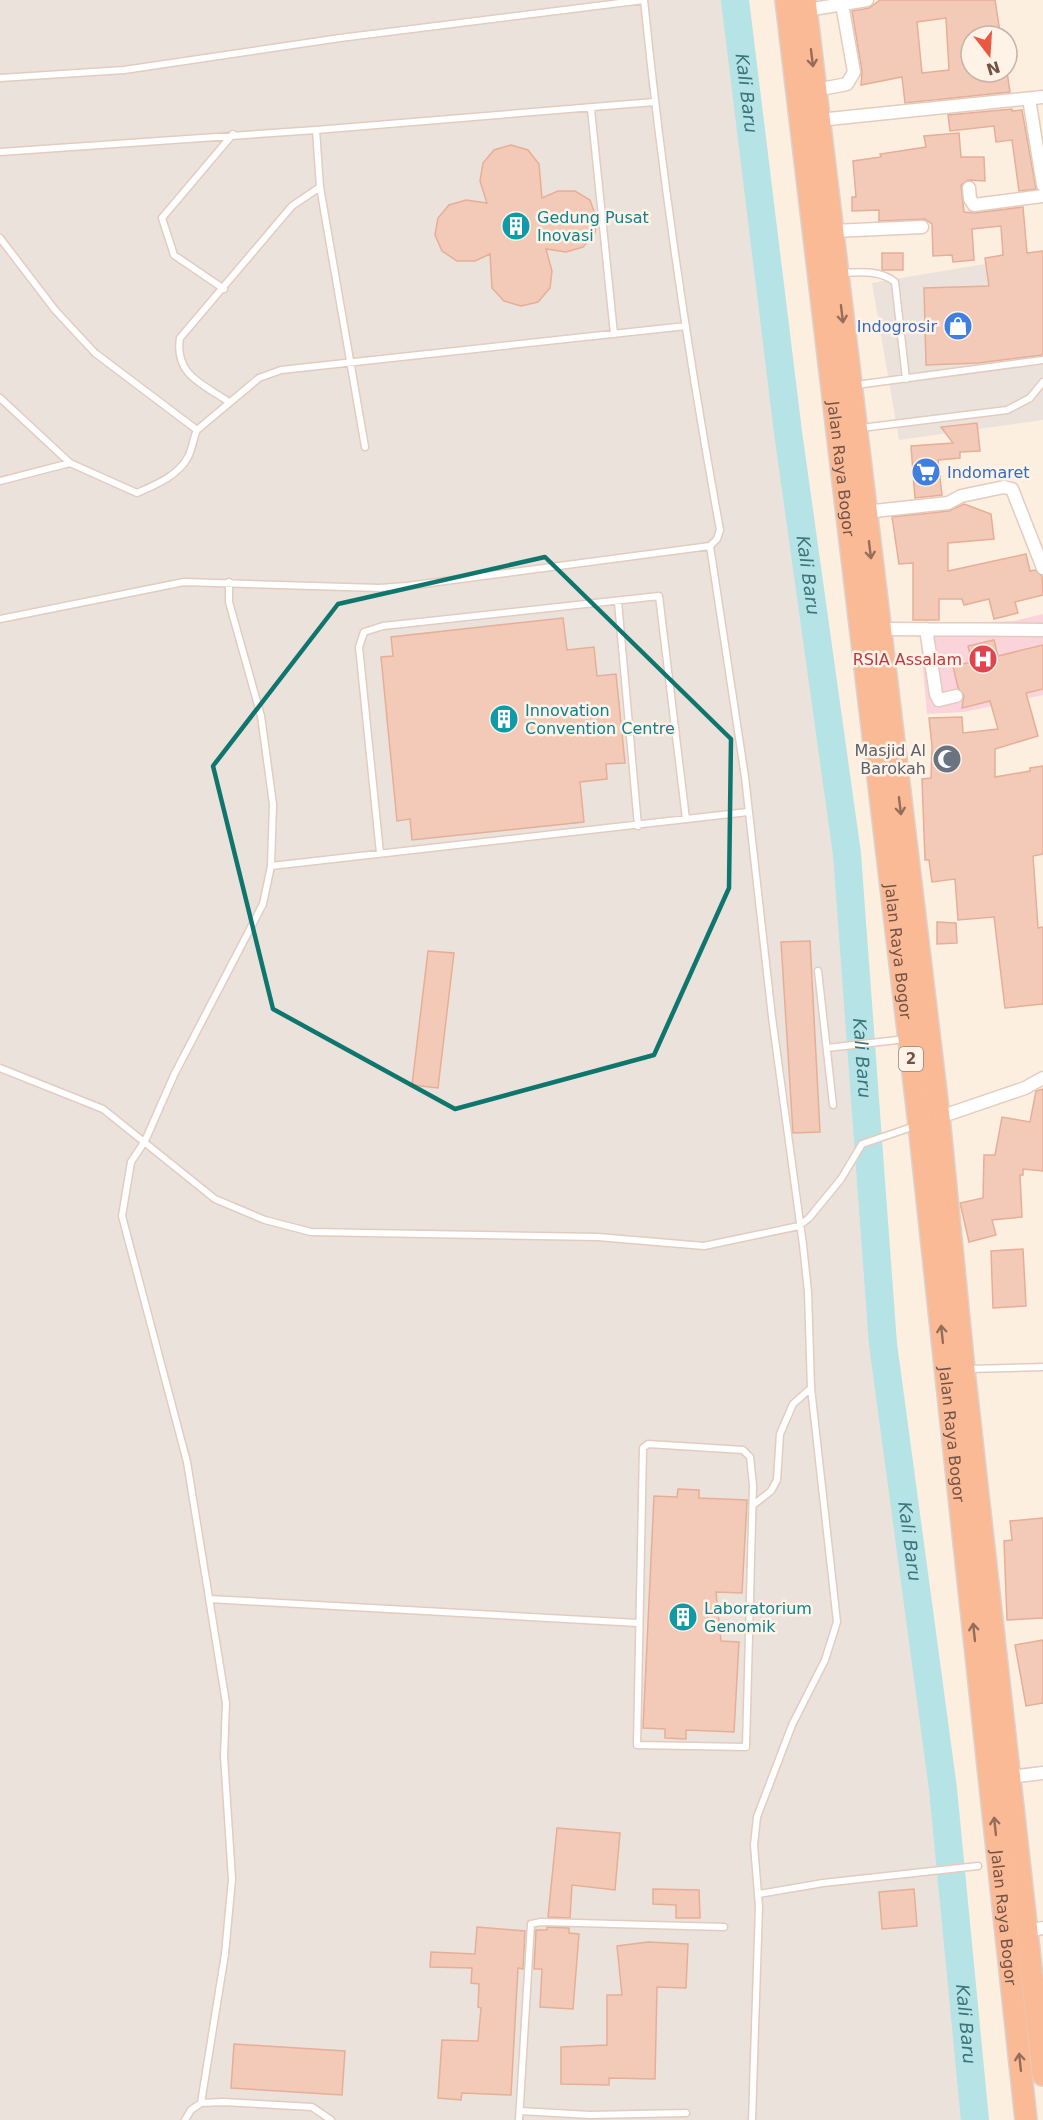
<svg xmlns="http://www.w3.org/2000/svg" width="1043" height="2120" font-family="'DejaVu Sans',sans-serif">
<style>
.industrial{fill:#ebe2dc}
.medical{fill:#fbd3db}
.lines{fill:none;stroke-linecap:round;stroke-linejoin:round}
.river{stroke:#b5e3e6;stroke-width:28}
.building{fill:#f3cab7;stroke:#e6ae97;stroke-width:1.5;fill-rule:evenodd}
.service-casing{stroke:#e3ccbf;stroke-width:9}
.minor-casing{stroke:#e3ccbf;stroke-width:15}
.trunk-casing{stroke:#dbd2cf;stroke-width:24}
.service{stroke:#fff;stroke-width:6}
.minor{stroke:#fff;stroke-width:12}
.trunk{stroke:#fbba96;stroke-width:21}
.oneway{stroke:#966d5b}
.marked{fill:none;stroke:#0f766e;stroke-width:4.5;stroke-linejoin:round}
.labels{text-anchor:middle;stroke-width:5;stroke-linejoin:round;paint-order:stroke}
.shield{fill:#fff3e7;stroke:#9e8377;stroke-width:1.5}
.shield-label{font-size:15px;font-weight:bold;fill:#745347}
.culture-label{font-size:16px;fill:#0d838f;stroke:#fff3e7;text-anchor:start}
.shop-label{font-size:16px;fill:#366cbe;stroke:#fff3e7;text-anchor:end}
.street-label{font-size:16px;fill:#745347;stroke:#fff3e7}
.health-label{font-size:16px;fill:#be3a42;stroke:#fff3e7;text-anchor:end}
.worship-label{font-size:16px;fill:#5b616d;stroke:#fff3e7;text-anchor:end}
.water-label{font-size:18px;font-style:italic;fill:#3b757a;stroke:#fff3e7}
</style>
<rect width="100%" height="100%" fill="#fdefe0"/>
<!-- industrial -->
<path class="industrial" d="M0,0H736L985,2120H0Z
M1043,254V420L899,440L872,283Z"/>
<!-- medical -->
<path class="medical" d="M1043,614V695L964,712L927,714L919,624L1014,621Z"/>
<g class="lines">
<!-- river -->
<path class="river" id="s1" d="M735,0L788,432L847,854L883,1344L943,1789L975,2120"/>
</g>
<!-- building -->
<path class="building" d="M880,0H995L1000,32L971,36V72H1007L1010,92L905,103L902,77L861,85L862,71L852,11L869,8ZM946,18L949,70L922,73L917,22Z
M1012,109V111L1022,110L1036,189L1019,191L1012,140L996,142L994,126L950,131L948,115Z
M959,133L961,157H984L985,181L968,180L961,185L964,212L975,213L1023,207L1027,253L1043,251V355L978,363L926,365L924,288L989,286L985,258L1003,255L1001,226L972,229L974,260L953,262L952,255L933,256L932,224L925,219L879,221V210L852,211V197H856L853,161L881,157L880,154L926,147L924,136Z
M511,145L528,150L539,164L542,198L558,191H575L590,200L597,220L595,233L583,247L566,252L546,249L552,271L550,288L538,302L521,306L504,301L492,288L490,254L475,261H457L442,251L435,235L438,218L449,205L466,200L487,203L480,181L483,163L494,150Z
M882,253H903V270H882Z
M977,423L980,451L960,452V458L938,460L942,495L915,498L911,446L953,443L941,427Z
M964,504L991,514L994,539L948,543V571L1026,554L1030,571L1035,570L1042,576L1043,595L1015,602L1018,613L994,619L989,599L964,605L962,599H939V620H913V563L899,564L892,517L949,511Z
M563,618L567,650L594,647L597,676L616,674L625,763L606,764L607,779L580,782L584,822L412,840L410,819L397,821L381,657L393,656L391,637Z
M994,640L998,656L1043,645V689L1026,693L1038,736L995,749V777L1030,771V768L1043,766V854L1033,856L1038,928L1043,927V1004L1005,1008L994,917L958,920L955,879L932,882L929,860H925L922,779L931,778L932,746L929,718L962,717L963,733L998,729L990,701L962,708L964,695L958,688L953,666L972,662L968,646Z
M937,922L956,923L957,943L937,944Z
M810,941L820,1132L793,1133L781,942Z
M428,951L454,953L438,1088L412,1085Z
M1043,1089V1171L1023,1169V1175H1020L1022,1217L992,1220L996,1235L969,1242L960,1203L983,1198L984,1155H995L1002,1117L1030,1122L1036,1091Z
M1023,1249L1026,1306L993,1308L991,1251Z
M678,1489L699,1490V1498L747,1500L742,1593L716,1592L721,1641L739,1642L734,1732L686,1730V1739L665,1738V1729L643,1728L654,1496L677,1497Z
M1043,1518V1618L1007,1620L1004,1541L1012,1540L1010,1521Z
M1043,1640V1703L1026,1706L1015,1645Z
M557,1828L620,1833L615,1890L572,1885L570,1918L548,1917Z
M653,1889L699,1890L700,1918H676V1905L653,1904Z
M914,1889L917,1926L882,1929L879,1892Z
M477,1927L525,1931L523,1969L518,1968L511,2095L462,2093L461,2100L438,2098L442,2040L478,2041L481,2008L478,2007L479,1984L471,1983L472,1968L430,1967L431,1952L475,1954Z
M547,1927L569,1928V1933L579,1934L573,2009L540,2007L542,1969H534L536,1930H547Z
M648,1942L688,1944L686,1988L657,1987L655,2079L609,2078V2085L561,2084V2047L607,2045V1995H622L617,1946Z
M234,2044L345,2051L342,2095L231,2088Z"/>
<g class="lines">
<!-- service casing -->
<g class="service-casing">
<path id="service" d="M0,78L124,70L340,38L644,0
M591,109L614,334
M316,130L320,187L365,447
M0,152L316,130L654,102
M0,238L55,310L95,353L197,430C193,439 192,450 188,457C178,476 155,485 137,493L70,463L0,398
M842,273C860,272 880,270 895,282L906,379
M224,289L174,255L162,218L233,134
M856,385L1043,360
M229,402C203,384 174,375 180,338L292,206L320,187
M861,428L1007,410L1030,398L1043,382
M197,430L259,378L281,370L686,326
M0,481L70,463
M710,546L745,777L772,1017L803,1245L808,1292L811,1388L837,1622L825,1660L792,1725L757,1817L754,1845L759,1907L752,2120
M618,602L638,826
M0,619L184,582L379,588L407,586L710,546L717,539L720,530C688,355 662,178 644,0
M380,853L359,647L364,632L383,626L659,596L686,819
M271,866L748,812
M818,971L833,1105
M827,1048L906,1039
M0,1068L103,1109L215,1199L265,1220L311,1232L598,1237L704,1246L799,1226L809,1218L841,1179L862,1144L915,1126
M969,1369L1043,1367
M648,1444L743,1450L750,1457L753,1485L746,1747L637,1745L643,1448Z
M753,1505L771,1491L777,1480L780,1434L793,1404L811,1388
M209,1599L638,1623
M759,1894L823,1883L978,1866
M201,2103L225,1954L232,1879L224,1756L226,1703L187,1462L122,1216L131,1162L145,1141L174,1075L263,904L271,866L273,804L261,716L229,602V582
M520,2111L590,2115L686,2113
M185,2120L191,2110L201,2103L223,2102L312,2107L331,2120
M519,2120L531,1924L541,1922L724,1927"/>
</g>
<!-- minor casing -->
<g class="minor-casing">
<path id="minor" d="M801,11L867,0
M816,90L847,84L854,72L842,4
M1029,99L1043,185
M819,120L1043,97
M969,188L970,199L974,205L1043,196
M833,231L922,227
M865,512L948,503L961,496L1004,487L1012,489L1043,568
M879,629L1043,630
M926,629L936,694L939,700L956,696
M934,1119L1025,1088L1043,1078
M1009,1777L1043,1773
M1027,1931L1043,1928"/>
</g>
<!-- trunk casing -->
<g class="trunk-casing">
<g id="trunk">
<path id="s2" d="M786,0L919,1124L1026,2120"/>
<path d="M805,0L939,1117L964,1370L1043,2075"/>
</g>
</g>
<!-- service -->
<use href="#service" class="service"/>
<!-- minor -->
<use href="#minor" class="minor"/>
<!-- trunk -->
<use href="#trunk" class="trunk"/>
</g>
<!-- one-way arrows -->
<defs><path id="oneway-shaft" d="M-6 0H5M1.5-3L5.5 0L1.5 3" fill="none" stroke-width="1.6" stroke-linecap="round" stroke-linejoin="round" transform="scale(1.5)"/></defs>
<g class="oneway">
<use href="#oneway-shaft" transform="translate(812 58) rotate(83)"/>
<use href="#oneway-shaft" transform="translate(842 314) rotate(83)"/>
<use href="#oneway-shaft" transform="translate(870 550) rotate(83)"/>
<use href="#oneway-shaft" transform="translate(900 806) rotate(83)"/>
<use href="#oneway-shaft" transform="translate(942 1334) rotate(-96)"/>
<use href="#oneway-shaft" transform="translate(974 1632) rotate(-96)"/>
<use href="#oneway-shaft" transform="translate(995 1826) rotate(-96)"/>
<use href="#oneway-shaft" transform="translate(1020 2062) rotate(-96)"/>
</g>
<!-- marked area -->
<path class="marked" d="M545,557L731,739L729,888L654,1055L455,1109L273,1009L213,766L338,604Z"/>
<!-- icons -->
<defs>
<g id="building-disc" transform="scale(1.5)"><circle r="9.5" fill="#0f9aa8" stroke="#fff3e7"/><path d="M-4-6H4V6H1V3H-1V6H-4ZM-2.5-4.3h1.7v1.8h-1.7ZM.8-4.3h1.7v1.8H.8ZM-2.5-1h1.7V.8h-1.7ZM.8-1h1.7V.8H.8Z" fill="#fff"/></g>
<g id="shop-disc" transform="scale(1.5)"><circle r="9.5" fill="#3f7fe0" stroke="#fff3e7"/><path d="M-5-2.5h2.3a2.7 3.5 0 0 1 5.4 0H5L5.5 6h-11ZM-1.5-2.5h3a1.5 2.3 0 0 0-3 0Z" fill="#fff"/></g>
<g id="supermarket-disc" transform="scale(1.5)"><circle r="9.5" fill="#3f7fe0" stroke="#fff3e7"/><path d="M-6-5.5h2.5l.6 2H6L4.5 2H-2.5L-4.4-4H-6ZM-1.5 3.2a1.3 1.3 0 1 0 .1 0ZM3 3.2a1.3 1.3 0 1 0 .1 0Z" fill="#fff"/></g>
<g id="hospital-disc" transform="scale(1.5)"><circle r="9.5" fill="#e0444e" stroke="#fff3e7"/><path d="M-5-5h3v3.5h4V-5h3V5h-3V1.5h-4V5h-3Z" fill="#fff"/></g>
<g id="mosque-disc" transform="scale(1.5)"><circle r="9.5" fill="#6b7280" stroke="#fff3e7"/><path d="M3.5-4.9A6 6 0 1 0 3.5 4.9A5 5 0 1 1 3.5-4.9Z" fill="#fff"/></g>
</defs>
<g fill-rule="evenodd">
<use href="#building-disc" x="516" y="226"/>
<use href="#shop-disc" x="958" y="326"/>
<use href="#supermarket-disc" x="926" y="472"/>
<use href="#hospital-disc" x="983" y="659"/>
<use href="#building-disc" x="504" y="719"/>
<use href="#mosque-disc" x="947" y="759"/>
<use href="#building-disc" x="683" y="1617"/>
</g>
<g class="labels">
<!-- shield labels -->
<rect class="shield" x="899" y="1047" width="24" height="24" rx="4.5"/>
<g class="shield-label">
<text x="911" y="1064">2</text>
</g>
<!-- culture labels -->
<g class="culture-label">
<text x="537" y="223">Gedung Pusat<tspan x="537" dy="18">Inovasi</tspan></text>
<text x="525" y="716">Innovation<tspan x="525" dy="18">Convention Centre</tspan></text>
<text x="704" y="1614">Laboratorium<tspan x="704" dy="18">Genomik</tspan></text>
</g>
<!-- shop labels -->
<g class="shop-label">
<text x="937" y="332">Indogrosir</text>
<text x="947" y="478" text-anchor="start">Indomaret</text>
</g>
<!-- street labels -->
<g class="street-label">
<text dy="6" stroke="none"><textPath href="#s2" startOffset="472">Jalan Raya Bogor</textPath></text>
<text dy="6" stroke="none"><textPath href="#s2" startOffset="958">Jalan Raya Bogor</textPath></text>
<text dy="6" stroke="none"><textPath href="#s2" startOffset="1444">Jalan Raya Bogor</textPath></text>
<text dy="6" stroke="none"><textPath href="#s2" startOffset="1930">Jalan Raya Bogor</textPath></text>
</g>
<!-- health labels -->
<g class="health-label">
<text x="962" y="665">RSIA Assalam</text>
</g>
<!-- worship labels -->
<g class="worship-label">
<text x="926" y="756">Masjid Al<tspan x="926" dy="18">Barokah</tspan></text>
</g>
<!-- water labels -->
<g class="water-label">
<text dy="6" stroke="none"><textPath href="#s1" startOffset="94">Kali Baru</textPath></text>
<text dy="6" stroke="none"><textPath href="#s1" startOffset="580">Kali Baru</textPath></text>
<text dy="6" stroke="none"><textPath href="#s1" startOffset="1066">Kali Baru</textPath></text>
<text dy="6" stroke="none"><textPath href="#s1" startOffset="1552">Kali Baru</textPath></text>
<text dy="6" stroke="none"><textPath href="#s1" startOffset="2038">Kali Baru</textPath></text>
</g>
</g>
<!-- north arrow -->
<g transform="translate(989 54) rotate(163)"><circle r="28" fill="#fff3e7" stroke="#c7b3a7" stroke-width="1.5"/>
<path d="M0-4.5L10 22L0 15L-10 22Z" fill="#ea5841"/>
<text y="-9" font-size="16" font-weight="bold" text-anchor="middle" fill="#745347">N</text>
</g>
</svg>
